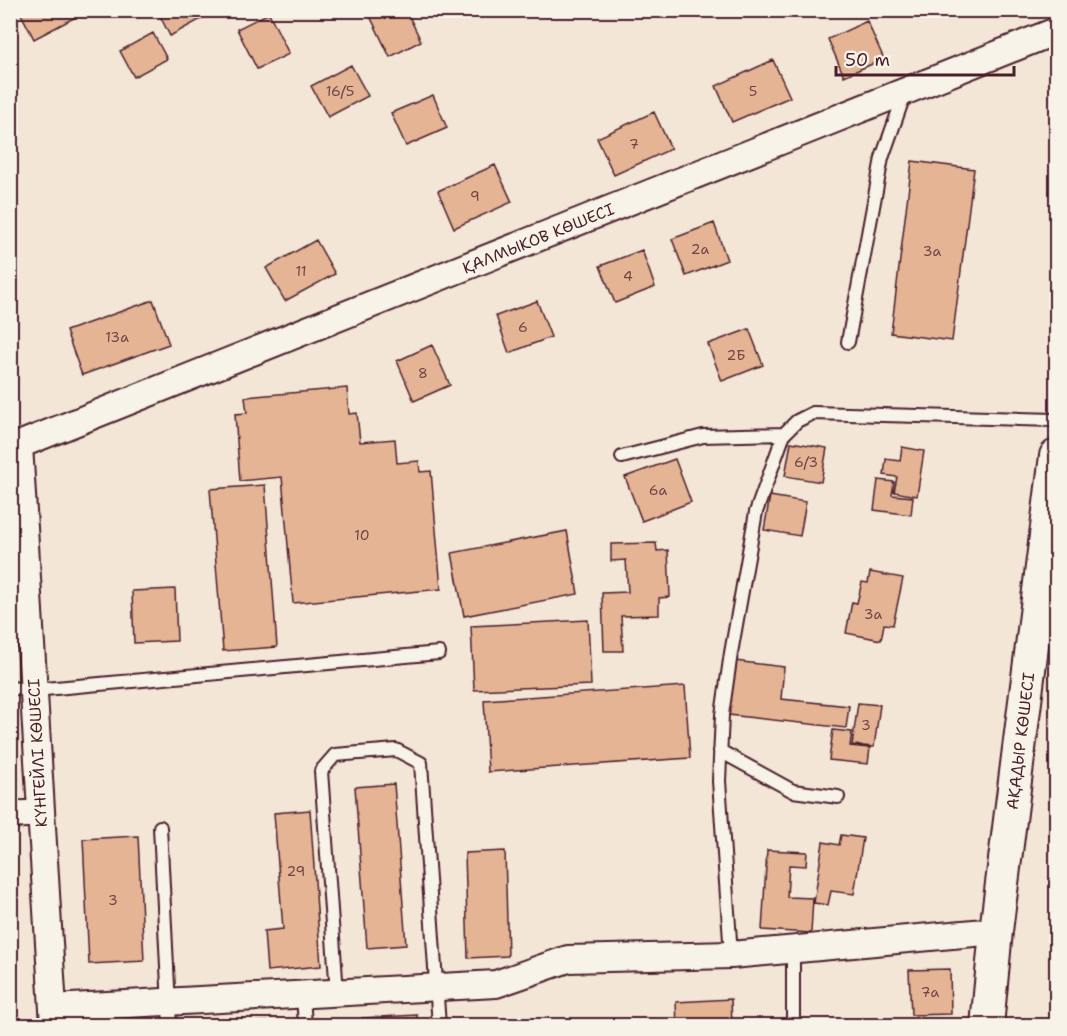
<svg xmlns="http://www.w3.org/2000/svg" width="1067" height="1036" font-family="'Shantell Sans',sans-serif">
<style>
.building{fill:#e4b495;stroke:#4a1f2b;stroke-width:1.5}
.lines{fill:none;stroke-linecap:round;stroke-linejoin:round}
.service-casing{stroke:#4a1f2b;stroke-width:16}
.minor-casing{stroke:#4a1f2b;stroke-width:30}
.tertiary-casing{stroke:#4a1f2b;stroke-width:36}
.service{stroke:#f7f3e8;stroke-width:12}
.minor{stroke:#f7f3e8;stroke-width:26}
.tertiary{stroke:#f7f3e8;stroke-width:32}
.labels{text-anchor:middle;stroke-width:6;stroke-linejoin:round;paint-order:stroke}
.number-label{font-size:14px;fill:#704446}
.street-label{font-size:16px;fill:#4a1f2b;stroke:#f7f3e8}
</style>
<rect width="100%" height="100%" fill="#f3e6d7"/>
<filter id="ink" filterUnits="userSpaceOnUse"><feTurbulence type="fractalNoise" baseFrequency=".0167" numOctaves="2"/><feDisplacementMap in="SourceGraphic" scale="12" xChannelSelector="R" yChannelSelector="G"/><feConvolveMatrix kernelMatrix="1 2 1 2 8 2 1 2 1" color-interpolation-filters="sRGB"/></filter>
<g filter="url(#ink)">
<!-- building -->
<path class="building" d="M19,10H70L74,18L34,39Z
M157,10H202L205,17L170,36Z
M381,10H406L421,41L390,57L370,16Z
M269,13L289,54L257,69L237,29Z
M867,21L884,59L844,76L828,39Z
M153,33L167,59L134,77L120,51Z
M773,60L790,97L732,122L716,86Z
M351,65L368,96L328,117L311,86Z
M433,95L447,128L406,146L391,113Z
M654,112L671,149L614,175L597,138Z
M912,161L974,169L952,341L891,333Z
M495,165L512,202L454,228L438,191Z
M714,223L727,260L686,276L672,239Z
M316,240L335,274L285,301L266,268Z
M642,250L655,287L615,303L600,266Z
M153,300L169,344L82,375L66,331Z
M537,301L551,337L509,353L496,316Z
M749,329L763,365L722,381L708,344Z
M432,345L450,385L414,401L397,361Z
M347,388L349,414L357,413L360,442L395,439L397,463L419,461L420,472L431,471L441,589L293,603L282,477L240,481L235,414L247,413L245,397Z
M791,442L827,448L821,482L785,476Z
M902,447L924,451L917,496L894,492L897,477L884,475L886,459L900,461Z
M675,459L691,502L642,521L625,477Z
M878,480L894,482L892,495L913,497L911,515L874,510Z
M265,485L277,647L223,651L210,489Z
M770,496L806,502L800,536L764,530Z
M567,531L578,594L464,616L452,553Z
M656,543L657,551L668,550L670,597L659,598V615L621,616L623,651H604L602,593L628,592L626,560L611,561V544Z
M870,572L903,578L893,625L884,624L881,640L846,633L852,602L857,603L862,582L868,583Z
M175,589L177,641L134,643L132,591Z
M588,620L591,685L474,690L471,626Z
M735,661L784,667L781,699L849,706L846,728L729,715Z
M685,686L690,758L488,772L484,700Z
M858,703L880,705L874,747L852,745Z
M833,730L852,732L850,746L870,748L868,764L829,760Z
M394,784L406,945L367,948L355,787Z
M310,810L321,966L267,971L264,931L283,929L274,813Z
M841,835L863,838L854,894L831,891L828,905L814,903L823,842L839,845Z
M138,836L144,961L89,964L83,839Z
M767,850L807,852L806,866L789,865L787,897L813,898L811,933L762,930Z
M505,851L508,956L468,958L465,853Z
M950,969L951,1014L911,1015L909,970Z
M731,999L732,1026H677L676,1002Z
M417,1015L418,1026H362V1018Z
M285,1021V1026H230V1024Z"/>
<g class="lines">
<!-- service casing -->
<g class="service-casing">
<path id="service" d="M848,342L882,158L905,93
M622,457L703,436L784,434
M10,688L34,690L439,653
M720,751L793,791L838,797
M160,827L170,1026
M731,955L719,781L722,715L731,653L756,512L784,434L797,421L813,413L1056,420
M337,993L321,771L335,755L396,750L421,763L439,1026
M303,995L305,1026
M793,1026V949"/>
</g>
<!-- minor casing -->
<g class="minor-casing">
<path id="minor" d="M10,815L41,813
M53,1008L496,984L568,959L731,955L996,931
M54,1026L19,445L1056,31"/>
</g>
<!-- tertiary casing -->
<g class="tertiary-casing">
<path id="tertiary" d="M987,1026L996,931L1056,456"/>
</g>
<!-- service -->
<use href="#service" class="service"/>
<!-- minor -->
<use href="#minor" class="minor"/>
<!-- tertiary -->
<use href="#tertiary" class="tertiary"/>
</g>
</g>
<g class="labels">
<!-- number labels -->
<g class="number-label">
<text x="340" y="96">16/5</text>
<text x="753" y="96">5</text>
<text x="634" y="149">7</text>
<text x="475" y="201">9</text>
<text x="700" y="254">2а</text>
<text x="932" y="256">3а</text>
<text x="301" y="276">11</text>
<text x="628" y="281">4</text>
<text x="523" y="332">6</text>
<text x="117" y="342">13а</text>
<text x="736" y="360">2Б</text>
<text x="423" y="378">8</text>
<text x="806" y="467">6/3</text>
<text x="658" y="495">6а</text>
<text x="362" y="540">10</text>
<text x="873" y="619">3а</text>
<text x="866" y="730">3</text>
<text x="296" y="876">29</text>
<text x="113" y="905">3</text>
<text x="930" y="997">7а</text>
</g>
<!-- street labels -->
<g class="street-label">
<text transform="translate(538 238) rotate(-22)" y="6">ҚАЛМЫКОВ КӨШЕСІ</text>
<text transform="translate(1020 741) rotate(-83)" y="6">АҚАДЫР КӨШЕСІ</text>
<text transform="translate(37 753) rotate(-93)" y="6">КҮНГЕЙЛІ КӨШЕСІ</text>
</g>
</g>
<!-- margin -->
<rect width="1067" height="1036" fill="none" stroke="#f7f3e8" stroke-width="36"/>
<rect x="18" y="18" width="1031" height="1000" fill="none" stroke="#4a1f2b" stroke-width="2" filter="url(#ink)"/>
<!-- scale -->
<path d="M836 66v9h178v-9" fill="none" stroke="#4a1f2b" stroke-width="3"/>
<text x="845" y="66" font-size="18" fill="#4a1f2b" stroke="#f7f3e8" stroke-width="4.5" paint-order="stroke">50 m</text>
</svg>
